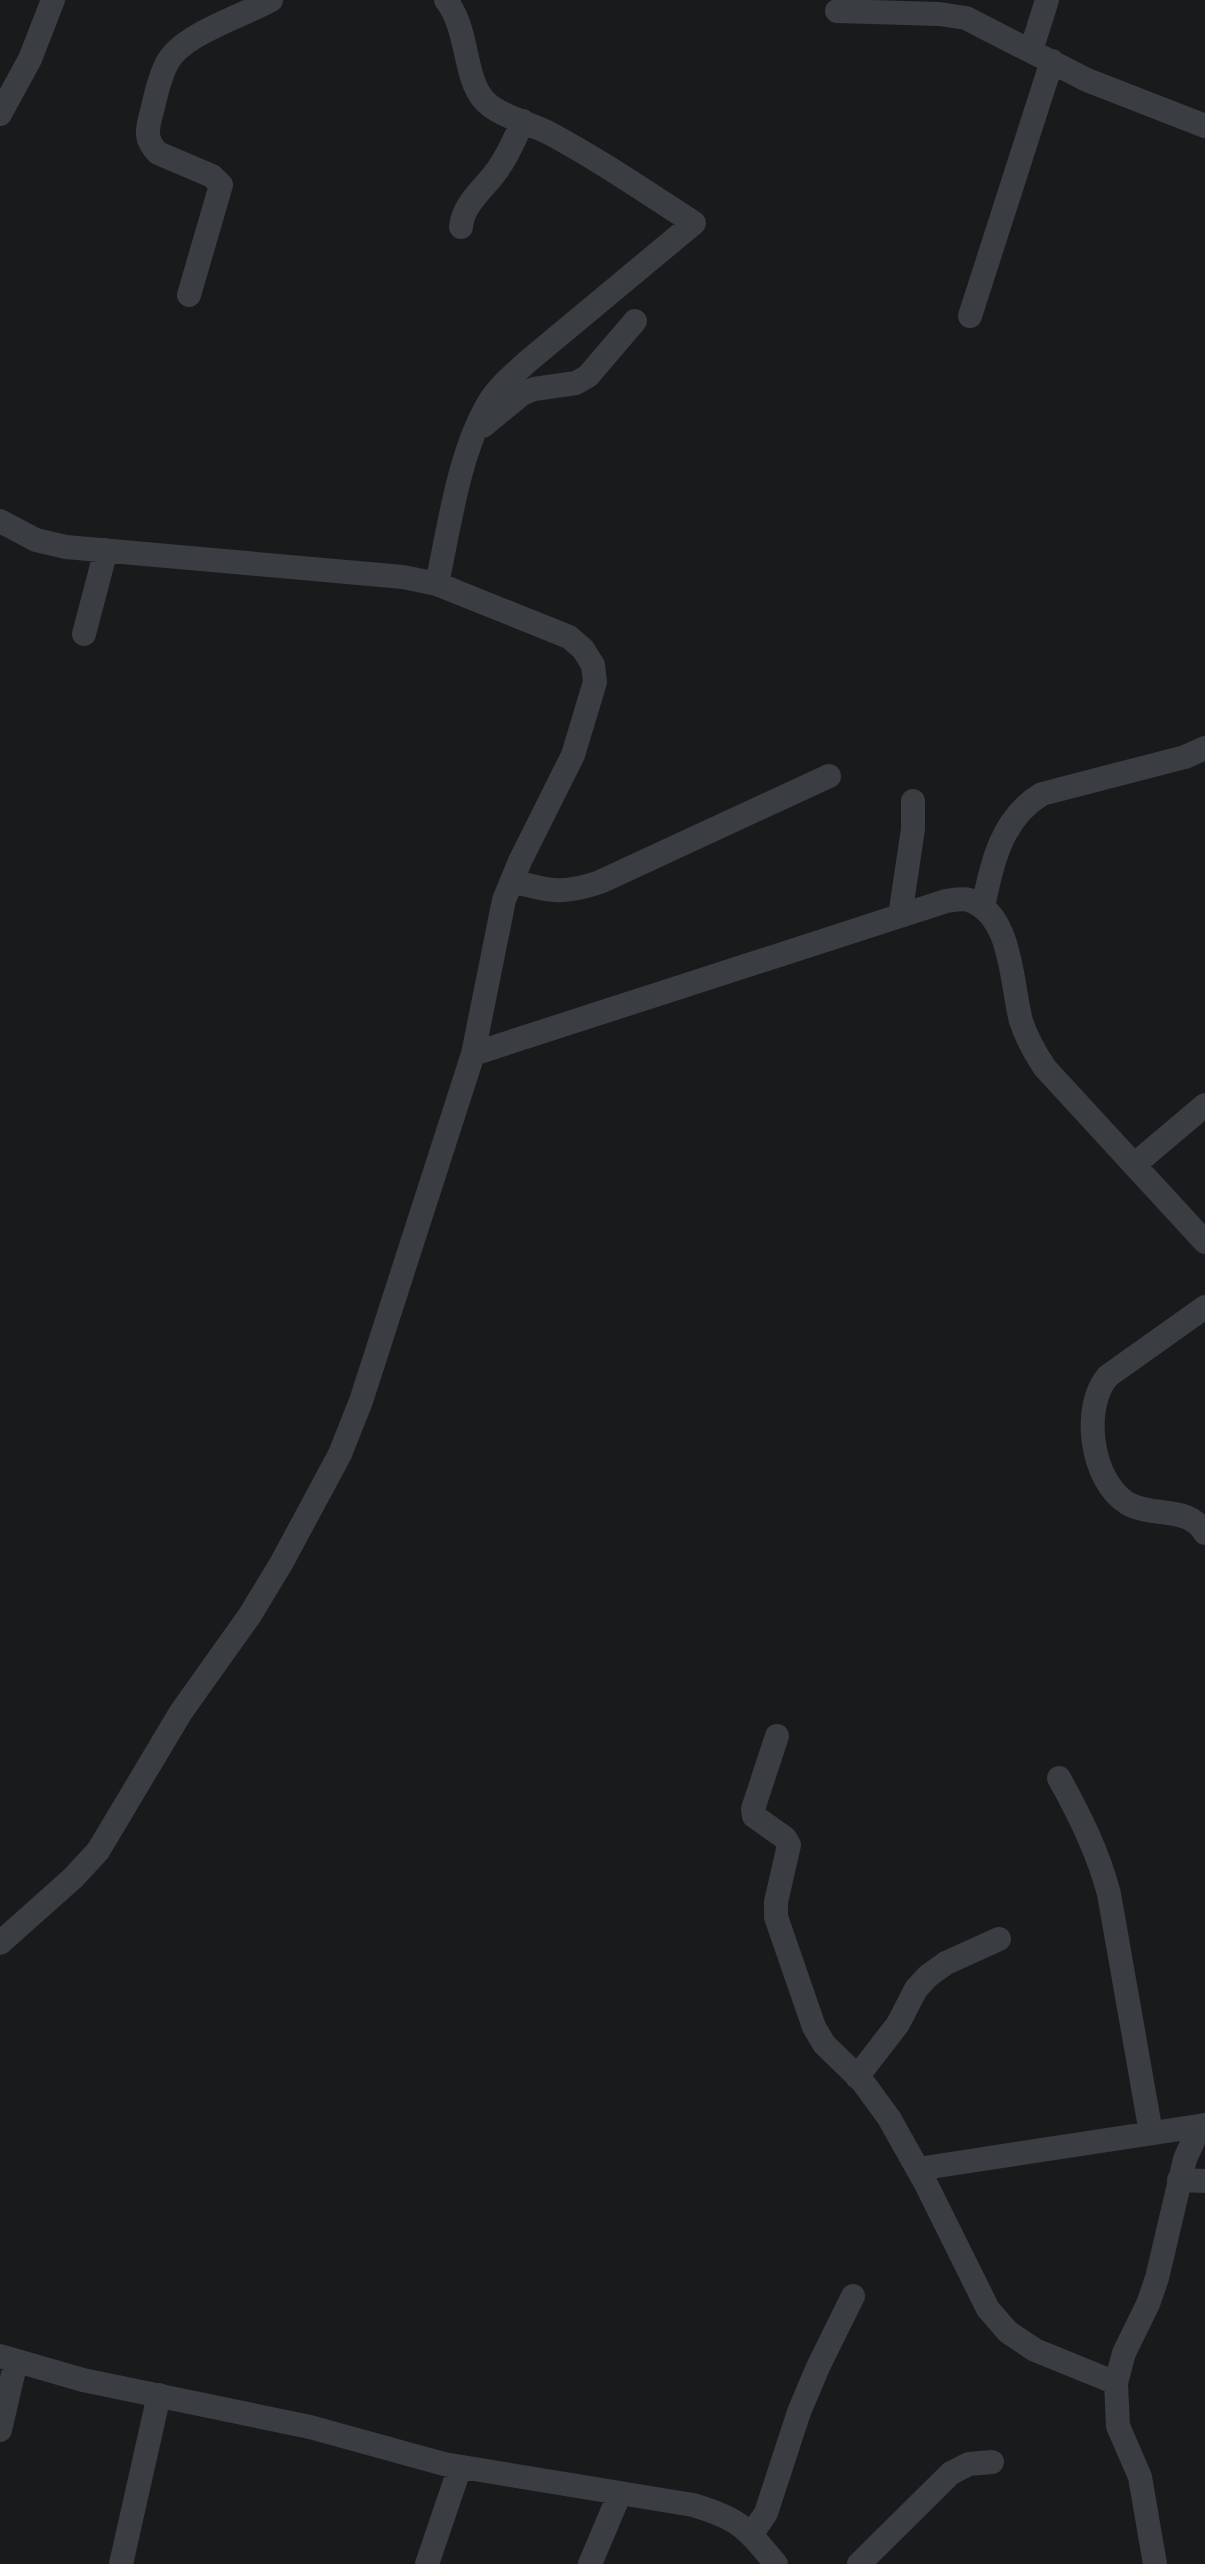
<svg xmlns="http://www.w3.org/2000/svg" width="1205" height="2564" font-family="Manrope,sans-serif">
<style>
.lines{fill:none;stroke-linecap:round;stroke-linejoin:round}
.minor{stroke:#3a3d41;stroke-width:24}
</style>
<rect width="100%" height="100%" fill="#191a1c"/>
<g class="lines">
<!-- minor -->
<path class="minor" d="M837,11L939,14L966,18L1087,80L1205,126
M1031,51L1047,0
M0,114L30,59L53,0
M461,227C463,202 487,187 500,166C509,153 516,136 523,121
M189,295L221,185L212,176L158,153C144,139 147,129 152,111C156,95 159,78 167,63C182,34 243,16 271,0
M970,316L1052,61
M483,426L522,394L534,389L576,383L588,376L635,321
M0,521L36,540L66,547L403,577L437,584L569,637L583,649L593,665L595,682L573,755L520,861L504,900L473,1054L361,1401L340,1454L282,1562L250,1615L181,1712L98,1851L73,1878L0,1943
M437,584C449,528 459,453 488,404C498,387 514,374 527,362L694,223C646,192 598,159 547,132C529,123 496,115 483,99C463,74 469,30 446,0
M84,634L106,550
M512,881C550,891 562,895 600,882L829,776
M983,908C991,865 1002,817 1042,794L1185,757L1205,748
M900,916L913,829V801
M473,1054L946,901C953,900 963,898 969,900C1013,915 1011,984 1021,1021C1027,1039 1035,1053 1045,1068L1205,1242
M1134,1165L1205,1105
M1205,1307L1108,1376C1081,1407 1091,1481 1127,1503C1152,1518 1189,1505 1205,1533
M777,1736L753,1809L754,1816L785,1838L789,1845L776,1902V1917L814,2027L824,2044L862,2081L889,2118L925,2182L988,2309L1008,2332L1035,2350L1116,2383
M1059,1778C1080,1816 1098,1852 1109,1894L1151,2133
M857,2077L898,2024L916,1989L928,1976L946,1963L999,1939
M918,2169L1205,2125
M1179,2180L1205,2181
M0,2356L83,2380L310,2427L444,2464L693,2505C740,2519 745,2527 776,2564
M0,2430L16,2361
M751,2535L766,2513L799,2412L818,2367L853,2296
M121,2564L159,2395
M427,2564L460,2467
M590,2564L620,2493
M859,2564L951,2473L969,2464L992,2462
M1155,2564L1140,2477L1118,2426L1116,2383L1124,2353L1148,2304L1157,2278L1185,2159L1196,2135L1205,2125"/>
</g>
</svg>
